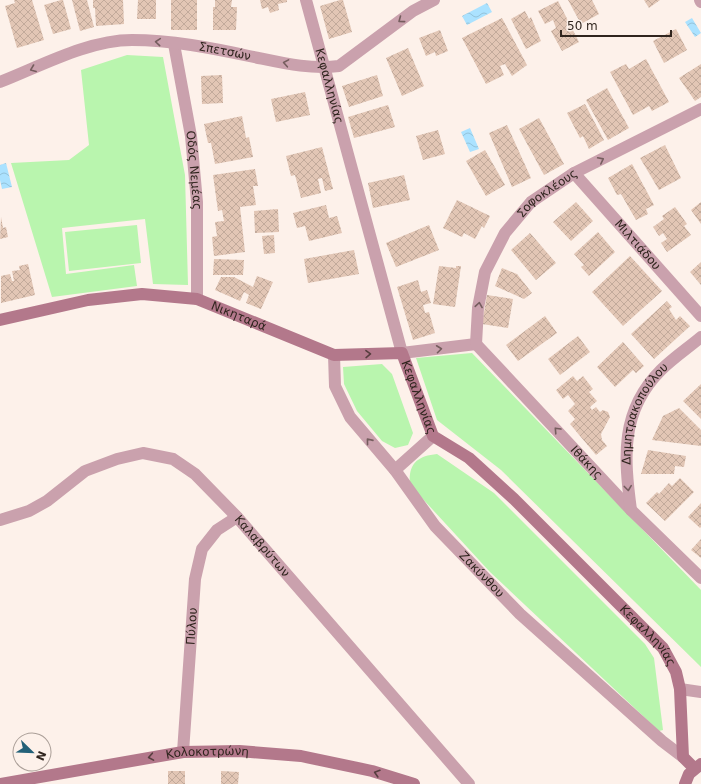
<svg xmlns="http://www.w3.org/2000/svg" width="701" height="784" font-family="'DejaVu Sans',sans-serif">
<style>
.green{fill:#b9f5ae}
.water{fill:url(#water-waves)}
.building{fill:url(#building-cross-hatch)}
.lines{fill:none;stroke-linecap:round;stroke-linejoin:round}
.street{stroke:#caa1ad;stroke-width:12}
.secondary{stroke:#b3788b;stroke-width:12}
.oneway{stroke:#755d5e}
.oneway2{stroke:#573e3f}
.labels{text-anchor:middle;stroke-width:4;stroke-linejoin:round;paint-order:stroke}
.street-label{font-size:12px;fill:#30251e;stroke:#fdf1ea}
</style>
<defs>
<pattern id="water-waves" width="16" height="10" patternUnits="userSpaceOnUse"><rect width="16" height="10" fill="#abe2ff"/><path d="M0 5q4-4 8 0t8 0" fill="none" stroke="#93c2da"/></pattern>
<pattern id="building-cross-hatch" width="8" height="8" patternUnits="userSpaceOnUse"><rect width="8" height="8" fill="#e2c6b5"/><path d="M0 0l8 8M0 8l8-8" fill="none" stroke="#c2aa9b"/></pattern>
</defs>
<rect width="100%" height="100%" fill="#fdf1ea"/>
<!-- green -->
<path class="green" d="M127,55L163,57L185,175L188,285L153,284L145,219L62,228L66,274L134,265L137,286L52,297L11,163L69,160L89,145L81,70Z
M137,225L141,263L69,271L65,232Z
M472,353L701,590V667L501,470L437,420L416,358Z
M382,364L392,374L413,433L408,445L395,448L382,441L357,411L344,384L343,367Z
M437,454L494,493L645,644L654,658L663,730L659,731L490,572L410,485C408,464 417,456 437,454Z"/>
<!-- water -->
<path class="water" d="M487,3L492,12L467,25L462,16Z
M692,18L701,33L695,37L685,22Z
M470,128L479,149L470,152L461,132Z
M6,163L12,187L2,189L0,180V165Z"/>
<!-- building -->
<path class="building" d="M14,0H32L44,40L17,48L5,6L15,3Z
M61,0H63L71,29L53,34L44,5Z
M72,0H87L94,27L80,31Z
M93,0H123L124,24L96,26L95,8H93Z
M138,0H156V19H137Z
M171,0H197V30H171Z
M215,0H232L231,7H237L236,30H213V7H215Z
M260,0H287V2L278,4L279,10L270,13L268,7L262,9Z
M340,0H343L352,32L329,39L320,6Z
M568,0H592L599,14L581,24Z
M644,0H660L649,8Z
M558,1L579,42L562,51L551,31L556,28L553,20L545,24L538,11Z
M525,11L529,19L531,17L541,41L526,49L511,19Z
M502,18L527,65L512,76L505,64L500,66L504,75L486,84L462,38Z
M676,29L687,50L664,63L653,41Z
M440,30L448,51L436,56L435,52L426,56L419,38Z
M408,48L424,86L402,96L386,58Z
M646,59L669,102L652,111L649,106L633,115L610,72L626,64L629,69Z
M701,64V97L695,101L679,78Z
M222,75L223,103L202,104L201,76Z
M377,75L383,96L349,107L342,86Z
M607,88L629,128L608,140L586,100Z
M305,92L310,115L276,122L271,99Z
M585,104L604,140L589,149L583,136L580,138L567,113Z
M388,105L395,127L354,138L348,117Z
M242,116L246,138L249,137L253,157L215,164L211,143H208L204,124Z
M539,118L564,164L544,175L519,129Z
M507,125L531,178L512,187L489,133Z
M438,130L445,154L423,160L416,136Z
M665,145L681,178L659,190L640,158Z
M322,147L333,189L325,191L322,178L318,179L321,193L301,198L295,175L291,176L286,156Z
M485,150L505,185L486,196L466,161Z
M632,164L654,205L646,209L648,214L636,220L621,194L617,195L608,178Z
M255,169L258,186H253L256,205L240,207L245,252L214,256L212,237L217,236L215,222L224,221L222,210L218,211L213,175Z
M404,175L410,200L373,208L368,183Z
M457,200L490,216L484,228L482,226L475,239L464,233L462,237L443,228Z
M576,202L593,221L571,241L553,222Z
M701,202V224L691,210Z
M326,205L329,218L337,216L342,233L309,241L305,226L297,228L293,213Z
M675,207L687,224L684,226L691,235L667,252L661,243L667,239L663,233L659,236L653,227L664,219L662,216Z
M278,209L279,232L255,233L254,211Z
M1,217L3,228L6,227L8,237L0,239Z
M429,225L439,250L396,267L386,243Z
M598,232L615,252L589,276L581,267L584,265L574,254Z
M530,233L556,263L536,280L511,250Z
M274,235L275,253L264,254L262,236Z
M354,250L359,274L308,283L304,259Z
M630,256L662,291L623,326L592,292Z
M214,259L244,260L243,275H213Z
M701,262V285L690,272Z
M28,264L35,295L1,303V276L10,274L12,281H14L12,271L20,270L19,266Z
M439,266L456,268V266H461L455,307L433,304Z
M502,268L517,274L532,293L524,299L495,286Z
M257,276L273,282L261,309L246,303L249,295L244,292L240,301L215,290L221,277H234L253,287Z
M418,280L421,292L427,290L431,303L423,305L425,313L429,312L435,333L413,340L397,287Z
M487,295L513,299L508,328L482,324Z
M667,301L672,307L669,309L676,320L680,316L690,326L654,359L631,334Z
M545,316L557,333L518,361L506,345Z
M578,336L590,352L560,375L548,359Z
M623,342L644,366L636,373L633,370L615,387L597,367Z
M573,376L577,381L583,376L593,389L589,392L597,401L590,407L592,410L596,407L600,412L603,410L608,412L610,417L601,434L602,440L607,446L596,455L570,424L575,419L568,411L575,404L568,395L563,399L556,390Z
M701,384V419L683,401Z
M679,408L701,430V446L652,440L663,416Z
M648,450L686,456L684,467L675,466L674,474H641Z
M680,478L694,492L665,521L646,503L657,492L659,494L669,483L672,486Z
M701,503V527L700,528L688,517Z
M701,539V558L691,550Z
M168,771H185V784H168Z
M221,771L239,772L238,784H221Z"/>
<g class="lines">
<!-- street -->
<g class="street">
<path id="s1" d="M306,0L402,353L476,344"/>
<path d="M700,0L701,2"/>
<path id="s2" d="M174,44L191,136L197,202V299"/>
<path id="s3" d="M0,82C41,66 88,40 132,40C171,40 212,48 249,56C279,62 309,70 339,66L413,11L434,0"/>
<path id="s4" d="M574,173L701,316"/>
<path id="s5" d="M476,344L478,308L485,272L505,233L531,202L574,173L701,109"/>
<path id="s6" d="M476,344L631,510L701,578"/>
<path id="s7" d="M334,355L335,386L350,417L395,470L435,526L520,614L662,741L683,757"/>
<path d="M395,470L433,436"/>
<path id="s8" d="M631,510C624,457 620,411 661,370C673,358 688,348 701,337"/>
<path id="s9" d="M0,520L29,511L47,501L85,471L117,459L143,453L173,459L195,474L237,517L469,784"/>
<path d="M680,689L701,692"/>
<path id="s10" d="M183,752L195,579L202,549L217,530L237,517"/>
</g>
<!-- secondary -->
<g class="secondary">
<path id="s11" d="M0,320L88,300L142,294L197,299L334,355L402,353L433,436L469,458L514,499L663,648L676,672L680,689L683,757L694,768"/>
<path id="s12" d="M0,784L183,752L239,751L301,756L372,771L414,784"/>
<path d="M685,784L689,774L701,764"/>
</g>
</g>
<!-- one-way arrows -->
<defs><path id="oneway-chevron" d="M-2-3.5L2.5 0L-2 3.5" fill="none" stroke-width="1.6" stroke-linecap="round" stroke-linejoin="round"/></defs>
<g class="oneway">
<use href="#oneway-chevron" transform="translate(401 20) rotate(143)"/>
<use href="#oneway-chevron" transform="translate(158 42) rotate(-175)"/>
<use href="#oneway-chevron" transform="translate(286 63) rotate(-170)"/>
<use href="#oneway-chevron" transform="translate(33 69) rotate(159)"/>
<use href="#oneway-chevron" transform="translate(601 160) rotate(-27)"/>
<use href="#oneway-chevron" transform="translate(479 305) rotate(-81)"/>
<use href="#oneway-chevron" transform="translate(439 349) rotate(-7)"/>
<use href="#oneway-chevron" transform="translate(557 430) rotate(-133)"/>
<use href="#oneway-chevron" transform="translate(369 441) rotate(-129)"/>
<use href="#oneway-chevron" transform="translate(628 488) rotate(83)"/>
</g>
<g class="oneway2">
<use href="#oneway-chevron" transform="translate(368 354) rotate(-1)"/>
<use href="#oneway-chevron" transform="translate(151 757) rotate(170)"/>
<use href="#oneway-chevron" transform="translate(377 773) rotate(-163)"/>
</g>
<g class="labels">
<!-- street labels -->
<g class="street-label">
<text dy="4" stroke="none"><textPath href="#s3" startOffset="233">Σπετσών</textPath></text>
<text dy="4" stroke="none"><textPath href="#s1" startOffset="89">Κεφαλληνίας</textPath></text>
<text dy="4" stroke="none"><textPath href="#s2" startOffset="128">Οδóς Νεμέας</textPath></text>
<text dy="4" stroke="none"><textPath href="#s5" startOffset="175">Σοφοκλέους</textPath></text>
<text dy="4" stroke="none"><textPath href="#s4" startOffset="96">Μιλτιάδου</textPath></text>
<text dy="4" stroke="none"><textPath href="#s11" startOffset="245">Νικηταρά</textPath></text>
<text dy="4" stroke="none"><textPath href="#s11" startOffset="463">Κεφαλληνίας</textPath></text>
<text dy="4" stroke="none"><textPath href="#s8" startOffset="101">Δημητρακοπούλου</textPath></text>
<text dy="4" stroke="none"><textPath href="#s6" startOffset="162">Ιθάκης</textPath></text>
<text dy="4" stroke="none"><textPath href="#s9" startOffset="316">Καλαβρύτων</textPath></text>
<text dy="4" stroke="none"><textPath href="#s7" startOffset="271">Ζακύνθου</textPath></text>
<text dy="4" stroke="none"><textPath href="#s10" startOffset="126">Πύλου</textPath></text>
<text dy="4" stroke="none"><textPath href="#s11" startOffset="799">Κεφαλληνίας</textPath></text>
<text dy="4" stroke="none"><textPath href="#s12" startOffset="210">Κολοκοτρώνη</textPath></text>
</g>
</g>
<!-- north arrow -->
<g transform="translate(32 752) rotate(113)"><circle r="19" fill="#fdf1ea" stroke="#ab9f98"/>
<path d="M0-3L7 15L0 10L-7 15Z" fill="#236178"/>
<text y="-6" font-size="11" font-weight="bold" text-anchor="middle" fill="#30251e">N</text>
</g>
<!-- scale -->
<path d="M561 30v6h110v-6" fill="none" stroke="#30251e" stroke-width="2"/>
<text x="567" y="30" font-size="12" fill="#30251e" stroke="#fdf1ea" stroke-width="3" paint-order="stroke">50 m</text>
</svg>
